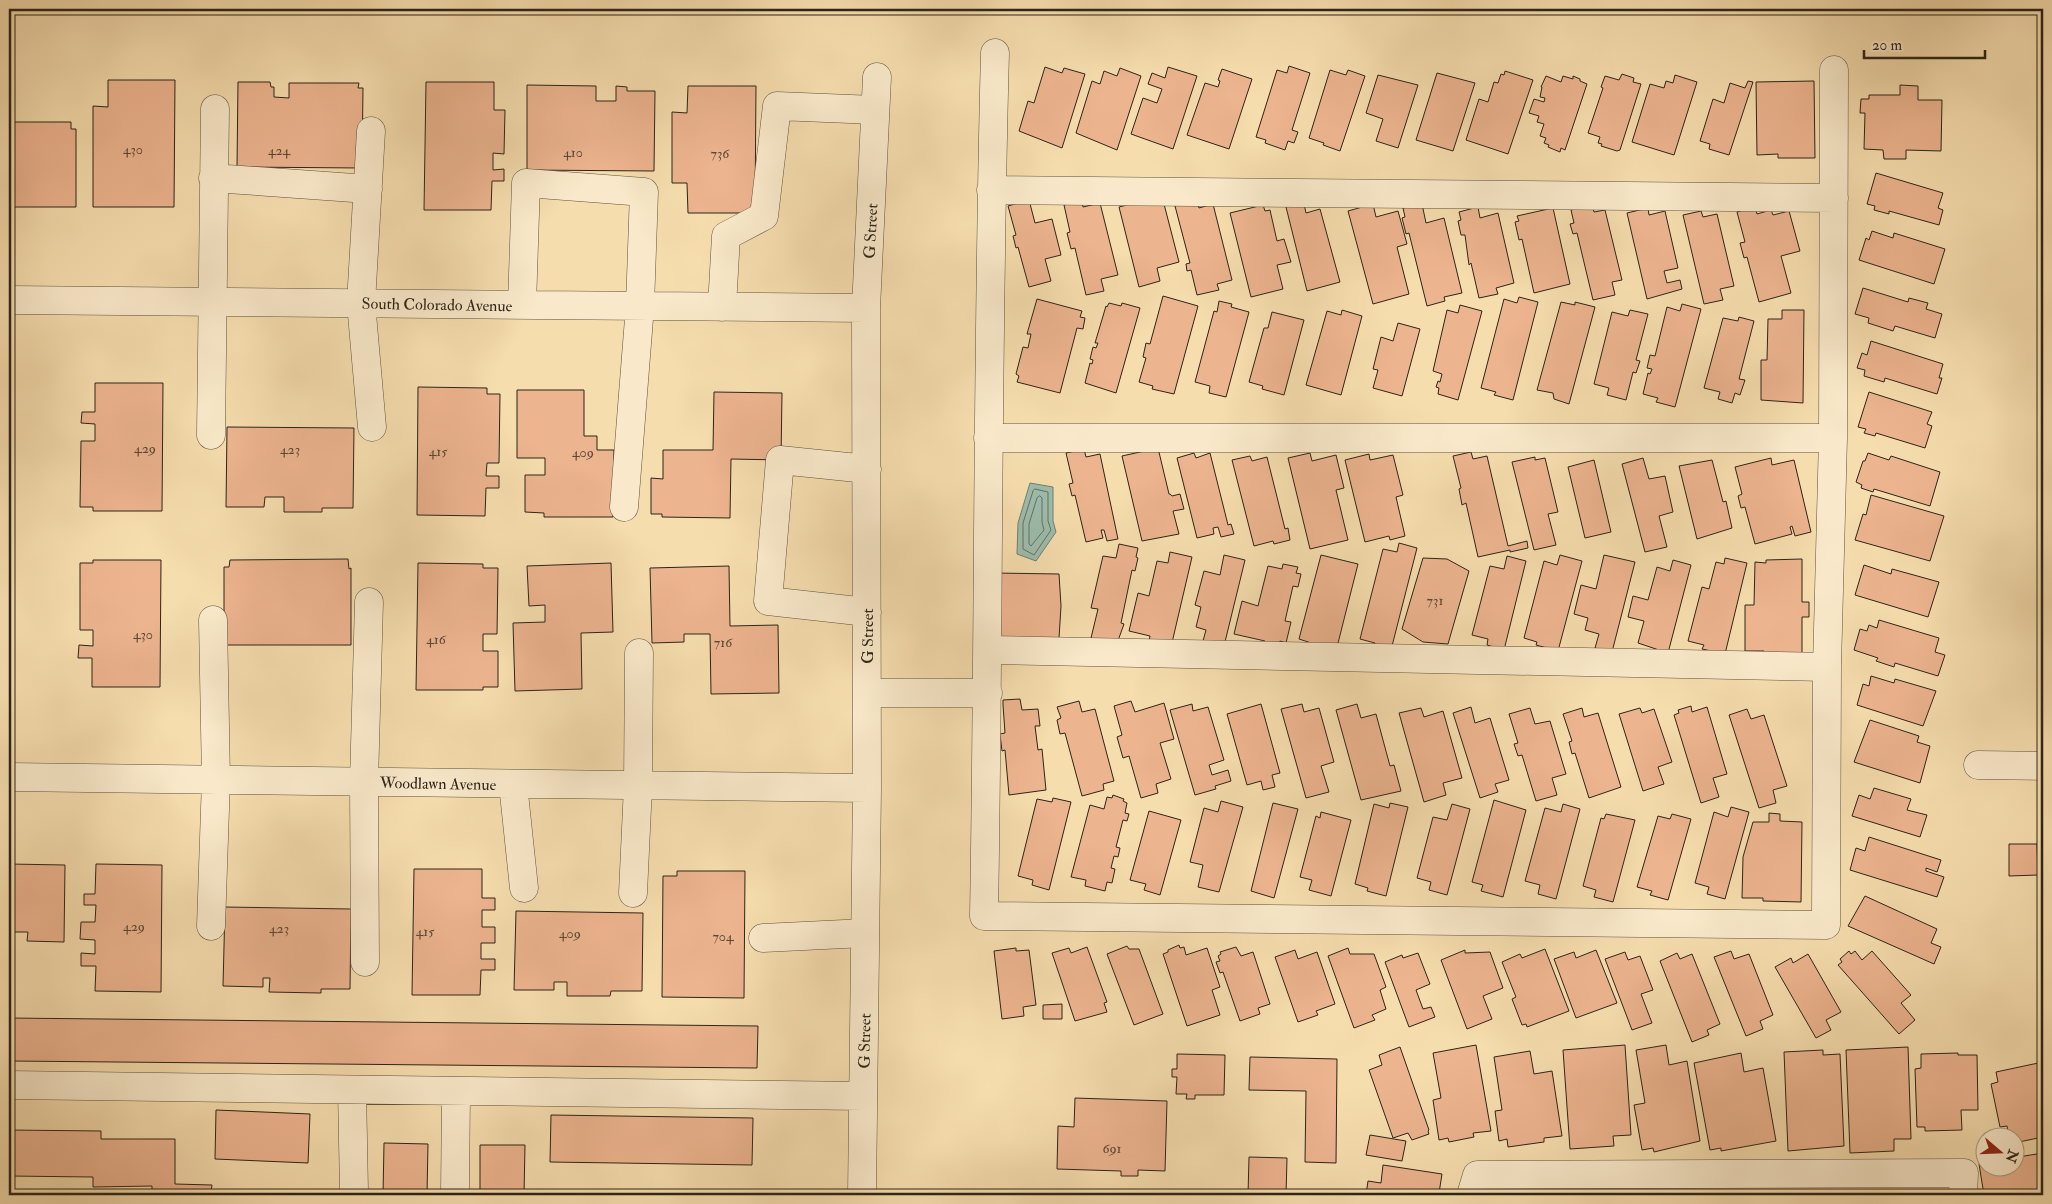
<svg xmlns="http://www.w3.org/2000/svg" width="2052" height="1204" font-family="'IM FELL Double Pica',serif">
<style>
.water{fill:#9dbcac;stroke:#707f71}
.lines{fill:none;stroke-linecap:round;stroke-linejoin:round}
.shore{stroke:#647062;stroke-width:1}
.building{fill:#ecb48f;stroke:#2c2419}
.minor-casing{stroke:#5e523e;stroke-width:29}
.minor{stroke:#f9e9ca;stroke-width:28}
.labels{text-anchor:middle;stroke-width:5;stroke-linejoin:round;paint-order:stroke}
.number-label{font-size:14px;fill:#5c4836}
.street-label{font-size:16px;fill:#2c2419;stroke:#f9e9ca}
</style>
<rect width="100%" height="100%" fill="#f6ddae"/>
<filter id="stains"><feTurbulence type="fractalNoise" baseFrequency=".004" numOctaves="4"/><feColorMatrix values="0 0 0 0 .2 0 0 0 0 .09 0 0 0 0 .02 0 0 0 .5 -.17"/></filter>
<radialGradient id="worn" r=".72"><stop offset=".6" stop-color="#630" stop-opacity="0"/><stop offset="1" stop-color="#630" stop-opacity=".3"/></radialGradient>
<!-- water -->
<path class="water" d="M1030,483L1053,487V521L1056,532L1036,561L1017,554L1018,523Z"/>
<g class="lines">
<!-- shore -->
<path class="shore" d="M1035,489L1048,492V521L1051,530L1034,555L1023,549V523L1033,491Z
M1040,496L1042,498V522L1044,530L1031,546L1029,544V524L1037,498Z"/>
</g>
<!-- building -->
<path class="building" d="M1289,66L1310,73L1292,130L1298,132L1294,143L1288,141L1285,150L1265,143L1266,140L1256,137L1277,70L1287,73Z
M1045,67L1062,73L1064,68L1085,74L1062,148L1019,131L1028,101L1034,103Z
M1168,67L1197,76L1173,149L1131,134L1143,98L1157,103L1162,89L1148,84L1152,73L1165,78Z
M1120,68L1141,76L1117,150L1076,133L1092,81L1100,84L1104,71L1117,76Z
M1222,69L1252,79L1229,149L1187,135L1205,83L1218,87L1220,81L1218,80Z
M1330,70L1346,75L1348,70L1365,76L1340,151L1323,145L1324,143L1309,138Z
M1505,71L1533,80L1508,154L1466,140L1479,99L1488,102L1494,82L1498,83L1501,74L1504,75Z
M1437,73L1475,83L1453,151L1416,140Z
M1622,74L1634,78L1633,82L1641,84L1620,150L1617,151L1601,146L1602,144L1598,143L1600,137L1588,133L1603,88L1601,87L1605,76L1619,80Z
M1378,75L1418,85L1398,148L1376,141L1383,119L1366,113Z
M1675,75L1697,82L1674,155L1632,142L1650,84L1664,88L1666,81L1673,83Z
M1546,76L1561,82L1563,76L1573,79V76L1580,79V81L1587,84L1565,150L1561,148L1560,152L1548,147L1549,145L1544,143L1546,138L1540,136L1544,124L1537,122L1539,116L1529,113L1534,99L1544,102L1545,98L1540,97L1542,87H1541Z
M108,80H175L174,207H93V106L108,107Z
M1748,81L1753,82L1729,155L1709,149L1710,144L1700,141L1713,99L1724,103L1730,83L1745,88Z
M1814,81L1815,158H1778V154L1757,155L1756,82Z
M238,82H270L271,87H274V97L289,98V83H359L358,88H363L362,168L237,167Z
M426,82H494V110H505L504,154L493,153V170L504,169V181H492L491,210H424Z
M527,85L596,86V101H616V86L627,87V91H655L654,171L527,170Z
M1900,85L1918,86V100H1942L1941,151L1906,150V159H1884L1883,150L1864,149L1865,113H1860L1861,99H1869V95H1900Z
M688,86H756L755,213H688L687,183H672V112L687,113Z
M9,122H71V129H76V207H9Z
M1876,173L1943,193L1938,208L1943,210L1939,225L1889,211V214L1874,210L1875,206L1867,204Z
M1029,200L1035,223L1052,219L1061,255L1045,259L1051,281L1029,287L1018,247L1016,248L1013,236L1016,235L1008,206Z
M1197,200L1199,208L1213,204L1232,280L1217,284L1219,290L1197,295L1191,270L1187,271L1186,264L1190,263L1175,206Z
M1082,201L1083,207L1100,203L1118,275L1101,279L1104,291L1086,295L1075,248L1071,249L1067,233L1070,232L1064,205Z
M1139,202L1164,204L1179,262L1157,268L1160,281L1139,287L1119,207Z
M1285,203L1304,204L1306,213L1320,209L1340,282L1307,291Z
M1373,204L1376,217L1398,211L1407,244L1397,247L1409,294L1373,304L1348,211Z
M1422,204L1426,223L1444,218L1462,293L1444,297L1445,301L1427,306L1409,233L1406,234L1402,218L1405,217L1403,208Z
M1263,205L1265,211L1270,210L1277,241L1284,239L1291,262L1277,265L1283,289L1251,297L1230,213Z
M1592,205L1594,212L1605,210L1622,280L1612,282L1615,295L1593,300L1577,233L1573,234L1570,224L1574,223L1571,210Z
M1478,207L1480,218L1498,213L1514,283L1496,288L1498,294L1479,298L1471,263L1469,265L1465,235H1461L1458,221L1461,220L1459,212Z
M1755,207L1757,214L1771,210L1773,215L1789,211L1800,251L1781,256L1791,293L1759,302L1747,257L1744,258L1740,243L1745,242L1737,212Z
M1553,208L1570,284L1534,293L1522,239L1519,240L1515,222L1519,221L1517,216Z
M1648,208L1649,215L1665,211L1678,268L1664,271L1667,283L1680,280L1682,289L1647,299L1627,213Z
M1701,211L1703,217L1717,214L1734,286L1720,289L1723,300L1704,304L1683,215Z
M1872,231L1893,238L1894,233L1945,249L1934,284L1859,260L1866,238L1869,240Z
M1863,288L1908,302L1909,298L1928,303L1926,309L1942,314L1935,338L1895,326L1893,331L1868,323L1869,318L1855,314Z
M1163,296L1198,306L1174,394L1152,389L1153,386L1139,382L1146,358L1143,357L1146,343L1150,344Z
M1519,297L1538,302L1513,400L1494,395L1496,392L1481,388L1504,299L1517,303Z
M1037,299L1082,311L1080,317L1085,318L1083,329L1077,328L1060,393L1017,382L1019,376L1016,374L1023,347L1028,348L1031,334H1027Z
M1219,301L1232,304L1231,307L1249,312L1226,397L1209,393L1210,386L1195,382L1214,311L1217,312Z
M1561,302L1575,305V302L1595,307L1569,404L1554,399L1553,393L1537,390Z
M1109,303L1121,306L1122,303L1140,308L1116,393L1085,383L1090,363L1092,364L1093,360L1090,359L1093,347L1096,348L1098,343H1095L1106,306L1107,307Z
M1682,304L1701,309L1675,407L1656,402L1658,398L1643,394L1648,373L1650,374L1652,369L1647,368L1650,355L1655,356L1667,307L1680,311Z
M1460,305L1482,311L1458,400L1438,394L1439,388L1436,387L1438,381L1440,382L1442,374L1433,371L1447,310L1458,313Z
M1342,310L1362,316L1341,395L1306,385L1327,311L1341,315Z
M1630,310L1648,314L1636,360L1640,361L1636,373L1633,372L1626,400L1607,395L1609,388L1594,384L1612,312L1628,316Z
M1782,310H1804L1803,403L1761,400V360H1767L1768,319H1782Z
M1272,312L1304,320L1284,395L1262,389L1263,386L1249,382L1264,328H1268Z
M1739,317L1754,321L1739,379L1745,380L1740,395L1735,393L1732,403L1718,399L1720,392L1704,388L1723,318L1738,321Z
M1398,323L1420,329L1402,396L1373,388L1378,370L1373,369L1381,337L1393,341Z
M1871,341L1943,364L1939,378H1942L1937,394L1885,378L1884,382L1864,376L1865,370L1857,368L1862,353L1867,355Z
M95,383H163L162,511H93V507H80L81,441H95V424L81,423L82,412H95Z
M418,387L487,388V394H500L499,463H487L486,476H499V488H486L485,516L417,515Z
M517,390H584V436H597V450H614L613,517H544V513L525,512V475H545V458H517Z
M714,392L782,393L781,460L731,459L730,518L662,517V514H651V478L663,479V450H713Z
M1869,392L1932,412L1927,424L1932,426L1925,448L1876,433L1875,436L1864,433L1866,429L1858,427Z
M227,427L354,428L353,508H322V512H284V497H265L264,507H226Z
M1158,448L1169,494H1170L1172,496L1180,494L1184,509L1173,511L1179,534L1142,541L1122,456Z
M1084,449L1086,457L1100,454L1118,539L1107,541L1104,530H1101L1103,538L1086,542L1075,495L1072,496L1069,484L1073,483L1066,453Z
M1471,452L1473,459L1487,456L1508,546L1527,541L1528,548L1510,552V550L1478,557L1466,503L1462,505L1459,489L1461,488L1453,456Z
M1194,453L1196,458L1210,453L1228,525L1231,524L1234,534L1221,537L1218,527L1213,528L1214,534L1197,538L1177,458Z
M1310,453L1312,461L1336,455L1344,488L1336,490L1348,540L1310,549L1288,458Z
M1868,453L1889,460L1891,456L1940,472L1930,506L1874,489L1873,492L1861,488L1862,485L1856,482L1863,461H1865Z
M1369,454L1370,460L1393,455L1403,495L1396,497L1405,536L1390,540L1389,536L1365,542L1345,460Z
M1250,456L1252,461L1267,457L1285,529L1288,528L1290,540L1274,544L1273,541L1254,546L1232,460Z
M1535,457V460L1545,458L1558,512L1548,514L1556,545L1534,550L1512,462Z
M1643,458L1649,479L1665,476L1673,512L1659,516L1667,547L1645,552L1622,464Z
M1771,458L1772,465L1794,460L1811,532L1795,536L1792,526L1790,527L1792,534L1755,544L1745,507L1741,508L1738,496L1742,494L1735,467Z
M1594,460L1611,532L1585,538L1568,467Z
M1712,460L1723,502L1726,501L1732,528L1697,539L1679,466Z
M1871,495L1944,516L1930,561L1855,540L1863,514L1866,515Z
M1399,543L1417,548L1391,650L1374,645L1375,643L1360,639L1383,549L1397,552Z
M1119,544L1138,548L1136,557L1138,558L1135,571L1132,570L1121,623L1124,624L1115,649L1091,638L1098,609L1091,608L1103,556L1116,558Z
M1170,552L1192,557L1171,647L1149,642L1150,636L1129,631L1138,593L1149,596L1157,561L1168,563Z
M1224,555L1245,560L1224,646L1203,641L1206,630L1196,627L1201,607L1195,605L1204,571L1220,575Z
M1321,555L1358,564L1336,651L1299,639Z
M1560,555L1582,561L1558,651L1536,645L1537,642L1524,638L1544,561L1557,565Z
M1604,555L1635,562L1612,652L1595,648L1599,634L1585,630L1588,618L1574,614L1581,585L1596,589Z
M1507,556L1526,561L1504,650L1487,645L1488,639L1472,635L1490,566L1504,569Z
M1423,558L1447,559L1469,571L1448,644L1423,642L1402,629Z
M1725,558L1747,563L1725,654L1702,649L1704,645L1688,641L1702,587L1709,589L1716,562L1724,564Z
M348,559L349,569L351,568V645H224V567H229L230,560Z
M1802,559V602H1809V617H1802V654H1765L1764,651H1745V605H1754L1755,562L1766,563V560Z
M93,560H161L160,687H92V658H78L79,645L93,646V630H80V563H93Z
M1673,560L1691,565L1668,653L1638,643L1644,621L1628,617L1633,596L1648,600L1657,567L1670,571Z
M418,563L483,564V568H498L497,634H483V651H498V687H483V690H416Z
M611,563L613,632L581,633L582,689L515,691L513,623L545,622V605L529,606L527,566Z
M1283,564L1298,567L1296,573L1301,574L1298,587L1293,586L1285,621L1291,622L1286,643L1280,641L1278,649L1263,646L1265,641L1234,634L1242,601L1258,606L1268,566L1282,569Z
M1864,565L1891,574L1892,569L1939,582L1928,617L1855,595Z
M729,566L730,626L778,625L779,693L711,694L710,634H684V642L652,643L650,568Z
M995,573L1059,574L1061,606L1059,638L995,637Z
M1879,620L1939,638L1935,652L1945,655L1938,676L1895,663L1894,667L1876,661L1878,658L1854,650L1860,629L1867,631L1869,625L1877,628Z
M1871,676L1894,683L1895,679L1936,691L1923,726L1857,705L1863,684L1869,686Z
M1020,699L1022,710L1038,709L1040,726H1035L1038,750L1042,749L1046,790L1009,795L1005,750L1002,751L1000,734L1005,733L1003,705V700Z
M1079,701L1082,712L1095,709L1114,781L1103,784L1104,790L1082,796L1065,733L1060,734L1057,720L1061,718L1057,707Z
M1131,701L1135,712L1164,703L1174,739L1160,743L1171,779L1156,784L1158,793L1141,798L1129,756L1123,758L1117,737L1122,735L1114,706Z
M1192,704L1193,711L1208,707L1224,760L1209,765L1212,775L1228,770L1231,781L1215,786L1216,789L1195,795L1170,710Z
M1261,704L1280,773L1272,775L1275,787L1263,790L1261,781L1247,785L1227,714Z
M1302,704L1304,712L1319,708L1334,762L1321,766L1329,792L1306,798L1281,709Z
M1357,704L1361,718L1376,714L1390,766L1394,765L1401,791L1361,800L1336,710Z
M1691,706L1692,712L1707,707L1727,774L1713,778L1719,797L1701,803L1674,715L1679,713L1678,710Z
M1471,707L1475,723L1490,718L1509,780L1495,784L1498,792L1480,798L1453,713Z
M1421,708L1424,717L1443,711L1462,778L1443,783L1446,795L1424,802L1399,713Z
M1530,708L1535,724L1550,721L1566,774L1552,778L1557,795L1536,801L1522,755L1518,756L1514,744L1518,743L1509,714Z
M1582,708L1584,717L1598,713L1621,787L1589,798L1575,753L1572,754L1569,742L1572,741L1563,714Z
M1640,708L1642,713L1654,709L1672,762L1658,767L1664,784L1643,791L1619,714Z
M1747,709L1751,719L1764,715L1787,786L1773,790L1776,803L1759,808L1729,715Z
M1870,720L1919,736L1917,742L1930,746L1920,783L1854,762Z
M1874,788L1911,799L1907,810L1927,815L1920,837L1852,816L1859,795L1870,799Z
M1113,795L1124,799L1123,801L1127,803L1125,813L1129,814L1127,821L1123,820L1116,847L1120,848L1118,857L1114,856L1111,868L1115,869L1112,883L1107,882L1105,891L1085,886L1086,880L1071,877L1090,805L1104,809L1107,797L1112,798Z
M1053,798L1071,802L1049,890L1032,885L1033,880L1018,876L1037,799L1052,802Z
M1494,800L1526,810L1503,897L1481,891L1483,885L1472,882Z
M1221,801L1243,807L1219,892L1198,887L1203,865L1190,862L1204,808L1218,812Z
M1273,803L1298,809L1274,898L1251,891Z
M1390,803L1408,807L1386,896L1367,891L1368,888L1355,884L1374,804L1389,808Z
M1452,804L1470,809L1447,895L1429,890L1431,882L1417,878L1433,817L1447,820Z
M1563,804L1580,809L1556,899L1538,894L1540,885L1525,881L1545,808L1561,812Z
M1731,807L1749,812L1725,899L1707,894L1709,887L1695,883L1714,812L1728,817Z
M1149,811L1181,820L1160,895L1144,890L1146,884L1130,880Z
M1321,812L1351,820L1331,896L1309,890L1312,880L1300,877L1316,816L1320,818Z
M1769,813L1780,814V821L1802,822L1801,902L1763,901V898H1742L1743,857L1753,822H1769Z
M1606,814L1635,820L1613,902L1594,897L1596,890L1583,886L1601,818L1604,819Z
M1672,814L1691,819L1668,900L1650,895L1652,891L1637,887L1658,816L1670,819Z
M1869,837L1941,860L1937,872L1926,868V871L1944,877L1937,897L1850,870L1856,848L1865,851Z
M2009,844H2037L2038,875L2009,876Z
M9,864L65,865L64,942L27,941L28,932H9Z
M96,864L162,865L161,992L95,991L96,966H81V953L95,954V940L80,939L81,922H95L96,905H84V894H95Z
M414,869H482V898H495V910H482V927H495V943H481V959H495V970H481L480,995H412Z
M677,871H745L744,998L662,997L663,876H677Z
M1865,896L1937,929L1931,943L1941,947L1934,964L1848,926Z
M225,907L351,909L350,989H321V993L269,992L270,978H263V987L223,986Z
M516,911L643,913L642,991H611L610,996H567V982H554V990H514Z
M1179,945L1180,948L1184,947L1186,955L1207,948L1220,987L1212,990L1220,1015L1187,1026L1163,954L1168,952V950Z
M1127,946L1129,949H1139L1163,1014L1134,1025L1107,954Z
M1087,947L1107,1002L1104,1003L1107,1012L1075,1021L1052,953L1069,948L1071,953Z
M1236,947L1241,956L1253,952L1270,1004L1258,1008L1260,1014L1240,1021L1223,972L1220,973L1216,962L1220,961L1218,956L1221,954L1220,952Z
M1016,948V951L1029,950L1036,1005L1023,1007L1024,1016L1002,1019L994,951Z
M1348,948L1350,954H1374L1386,987L1380,990L1386,1009L1372,1015L1375,1020L1354,1028L1328,956Z
M1545,949L1569,1011L1527,1027L1526,1024L1522,1025L1512,999L1516,997L1502,962L1520,954L1522,958Z
M1295,950L1298,959L1317,952L1335,1004L1316,1011L1318,1015L1298,1022L1275,957Z
M1465,950V953L1490,952L1503,988L1483,996L1492,1019L1467,1029L1441,960Z
M1596,950L1617,1003L1576,1018L1554,959L1574,952L1576,958Z
M1731,951L1734,959L1749,954L1773,1015L1760,1021L1763,1029L1746,1036L1714,957Z
M1849,951L1851,954L1855,951L1862,960L1872,951L1911,995L1901,1003L1915,1020L1899,1034L1838,965L1842,962L1840,959Z
M1625,952L1628,960L1640,956L1653,990L1641,994L1652,1023L1632,1030L1605,959Z
M1418,953L1430,984L1416,990L1423,1009L1431,1007L1435,1017L1409,1027L1385,962L1402,955L1403,958Z
M1677,953L1680,959L1692,954L1720,1024L1707,1030L1709,1035L1692,1042L1660,961Z
M1808,954L1841,1012L1826,1020L1831,1030L1816,1038L1775,967L1791,958L1793,963Z
M1062,1004V1019H1043V1005Z
M9,1018L758,1026L757,1068L9,1061Z
M1476,1045L1491,1131L1473,1133L1474,1137L1449,1142L1448,1138L1439,1140L1433,1100L1441,1098L1433,1053Z
M1625,1045L1631,1135L1613,1136L1614,1146L1570,1149L1563,1050Z
M1666,1045L1669,1065L1687,1061L1700,1141L1654,1152L1653,1148L1642,1150L1634,1105L1645,1103L1636,1050Z
M1400,1047L1429,1130L1428,1131L1429,1134L1412,1140L1408,1133L1393,1138L1369,1070L1382,1065L1379,1055Z
M1908,1047L1911,1139H1894V1151L1850,1153L1846,1050Z
M1823,1050V1055L1840,1054L1844,1146L1788,1151L1784,1052Z
M1530,1051L1534,1074L1552,1071L1562,1136L1544,1138V1142L1508,1147L1507,1139L1499,1141L1495,1111L1502,1110L1494,1057Z
M1741,1053L1744,1072L1763,1068L1776,1141L1721,1151V1148L1710,1150L1694,1063Z
M1958,1053V1055H1977L1978,1110H1961L1962,1130L1925,1131V1127H1917L1915,1069L1921,1068V1054Z
M1177,1054L1225,1055L1224,1095H1195V1099H1186L1187,1094H1176L1177,1077H1172V1069H1177Z
M1250,1057L1337,1059L1336,1163L1305,1162L1306,1091L1249,1090Z
M2043,1062V1137L2014,1143V1136H2009L2007,1126L2000,1127L1991,1084L1998,1082L1996,1072Z
M1075,1098L1167,1101L1165,1171L1138,1170V1176H1121V1171L1057,1169L1058,1126L1074,1127Z
M216,1110L310,1114L308,1163L215,1159Z
M551,1115L753,1118L752,1165L550,1162Z
M9,1130L101,1131V1139H175V1184L212,1185L211,1192H285V1195H152V1186L93,1187V1177L9,1176Z
M1370,1135L1406,1141L1402,1161L1366,1155Z
M384,1143L428,1144L427,1195H383Z
M480,1145H525L524,1195H480Z
M2014,1150H2016L2018,1157L2043,1153V1195H1984L1979,1164L1984,1163V1166H2014Z
M1249,1157L1287,1158L1286,1195H1248Z
M1383,1165L1442,1174L1439,1193L1441,1195H1366L1368,1181L1381,1183Z"/>
<g class="lines">
<!-- minor casing -->
<g class="minor-casing">
<path id="minor" d="M995,53C987,341 989,628 984,916L1826,925L1827,667L1833,438L1834,70
M371,131L361,303L372,427
M213,178L368,189
M991,190L1834,198
M9,300L866,308
M522,305L526,183L644,192L640,306L624,507
M722,307L726,236L764,216L777,106L875,110
M211,435L215,109
M988,438H1833
M867,612L768,601L780,460L867,469
M989,650L1827,667
M867,693H988
M1978,765L2043,766
M9,777L867,788
M513,784L524,888
M633,893L638,786L639,653
M211,926L216,780L213,620
M763,938L865,933
M365,962L364,782L369,602
M9,1085L863,1096
M352,1090L354,1191
M455,1195L456,1091
M862,1195L867,788L866,308L877,77
M1471,1195L1477,1175L1964,1173L1963,1195"/>
</g>
<!-- minor -->
<use href="#minor" class="minor"/>
</g>
<g class="labels">
<!-- number labels -->
<g class="number-label">
<text x="133" y="154">430</text>
<text x="279" y="155">424</text>
<text x="573" y="157">410</text>
<text x="720" y="158">736</text>
<text x="145" y="453">429</text>
<text x="290" y="454">423</text>
<text x="438" y="456">415</text>
<text x="583" y="457">409</text>
<text x="1435" y="605">731</text>
<text x="143" y="639">430</text>
<text x="436" y="644">416</text>
<text x="723" y="647">716</text>
<text x="134" y="931">429</text>
<text x="279" y="933">423</text>
<text x="425" y="936">415</text>
<text x="570" y="938">409</text>
<text x="723" y="941">704</text>
<text x="1112" y="1153">691</text>
</g>
<!-- street labels -->
<g class="street-label">
<text transform="translate(870 231) rotate(-87)" y="6">G Street</text>
<text transform="translate(437 304) rotate(1)" y="6">South Colorado Avenue</text>
<text transform="translate(867 636) rotate(-90)" y="6">G Street</text>
<text transform="translate(438 783) rotate(1)" y="6">Woodlawn Avenue</text>
<text transform="translate(864 1041) rotate(-89)" y="6">G Street</text>
</g>
</g>
<!-- margin -->
<rect width="2052" height="1204" fill="none" stroke="#f6ddae" stroke-width="30"/>
<rect x="10" y="10" width="2032" height="1184" fill="none" stroke="#2c2419" stroke-width="2.5"/>
<rect x="15" y="15" width="2022" height="1174" fill="none" stroke="#2c2419"/>
<!-- north arrow -->
<g transform="translate(2000 1152) rotate(109)"><circle r="24" fill="#f9e9ca" stroke="#a79a83"/>
<path d="M0-4L9 19L0 12L-9 19Z" fill="#8f2418"/>
<text y="-8" font-size="14" font-weight="bold" text-anchor="middle" fill="#2c2419">N</text>
</g>
<!-- scale -->
<path d="M1864 50v8h121v-8" fill="none" stroke="#2c2419" stroke-width="2.5"/>
<text x="1872" y="50" font-size="15" fill="#2c2419" stroke="#f9e9ca" stroke-width="4" paint-order="stroke">20 m</text>
<rect width="100%" height="100%" filter="url(#stains)"/>
<rect width="100%" height="100%" fill="url(#worn)"/>
</svg>
